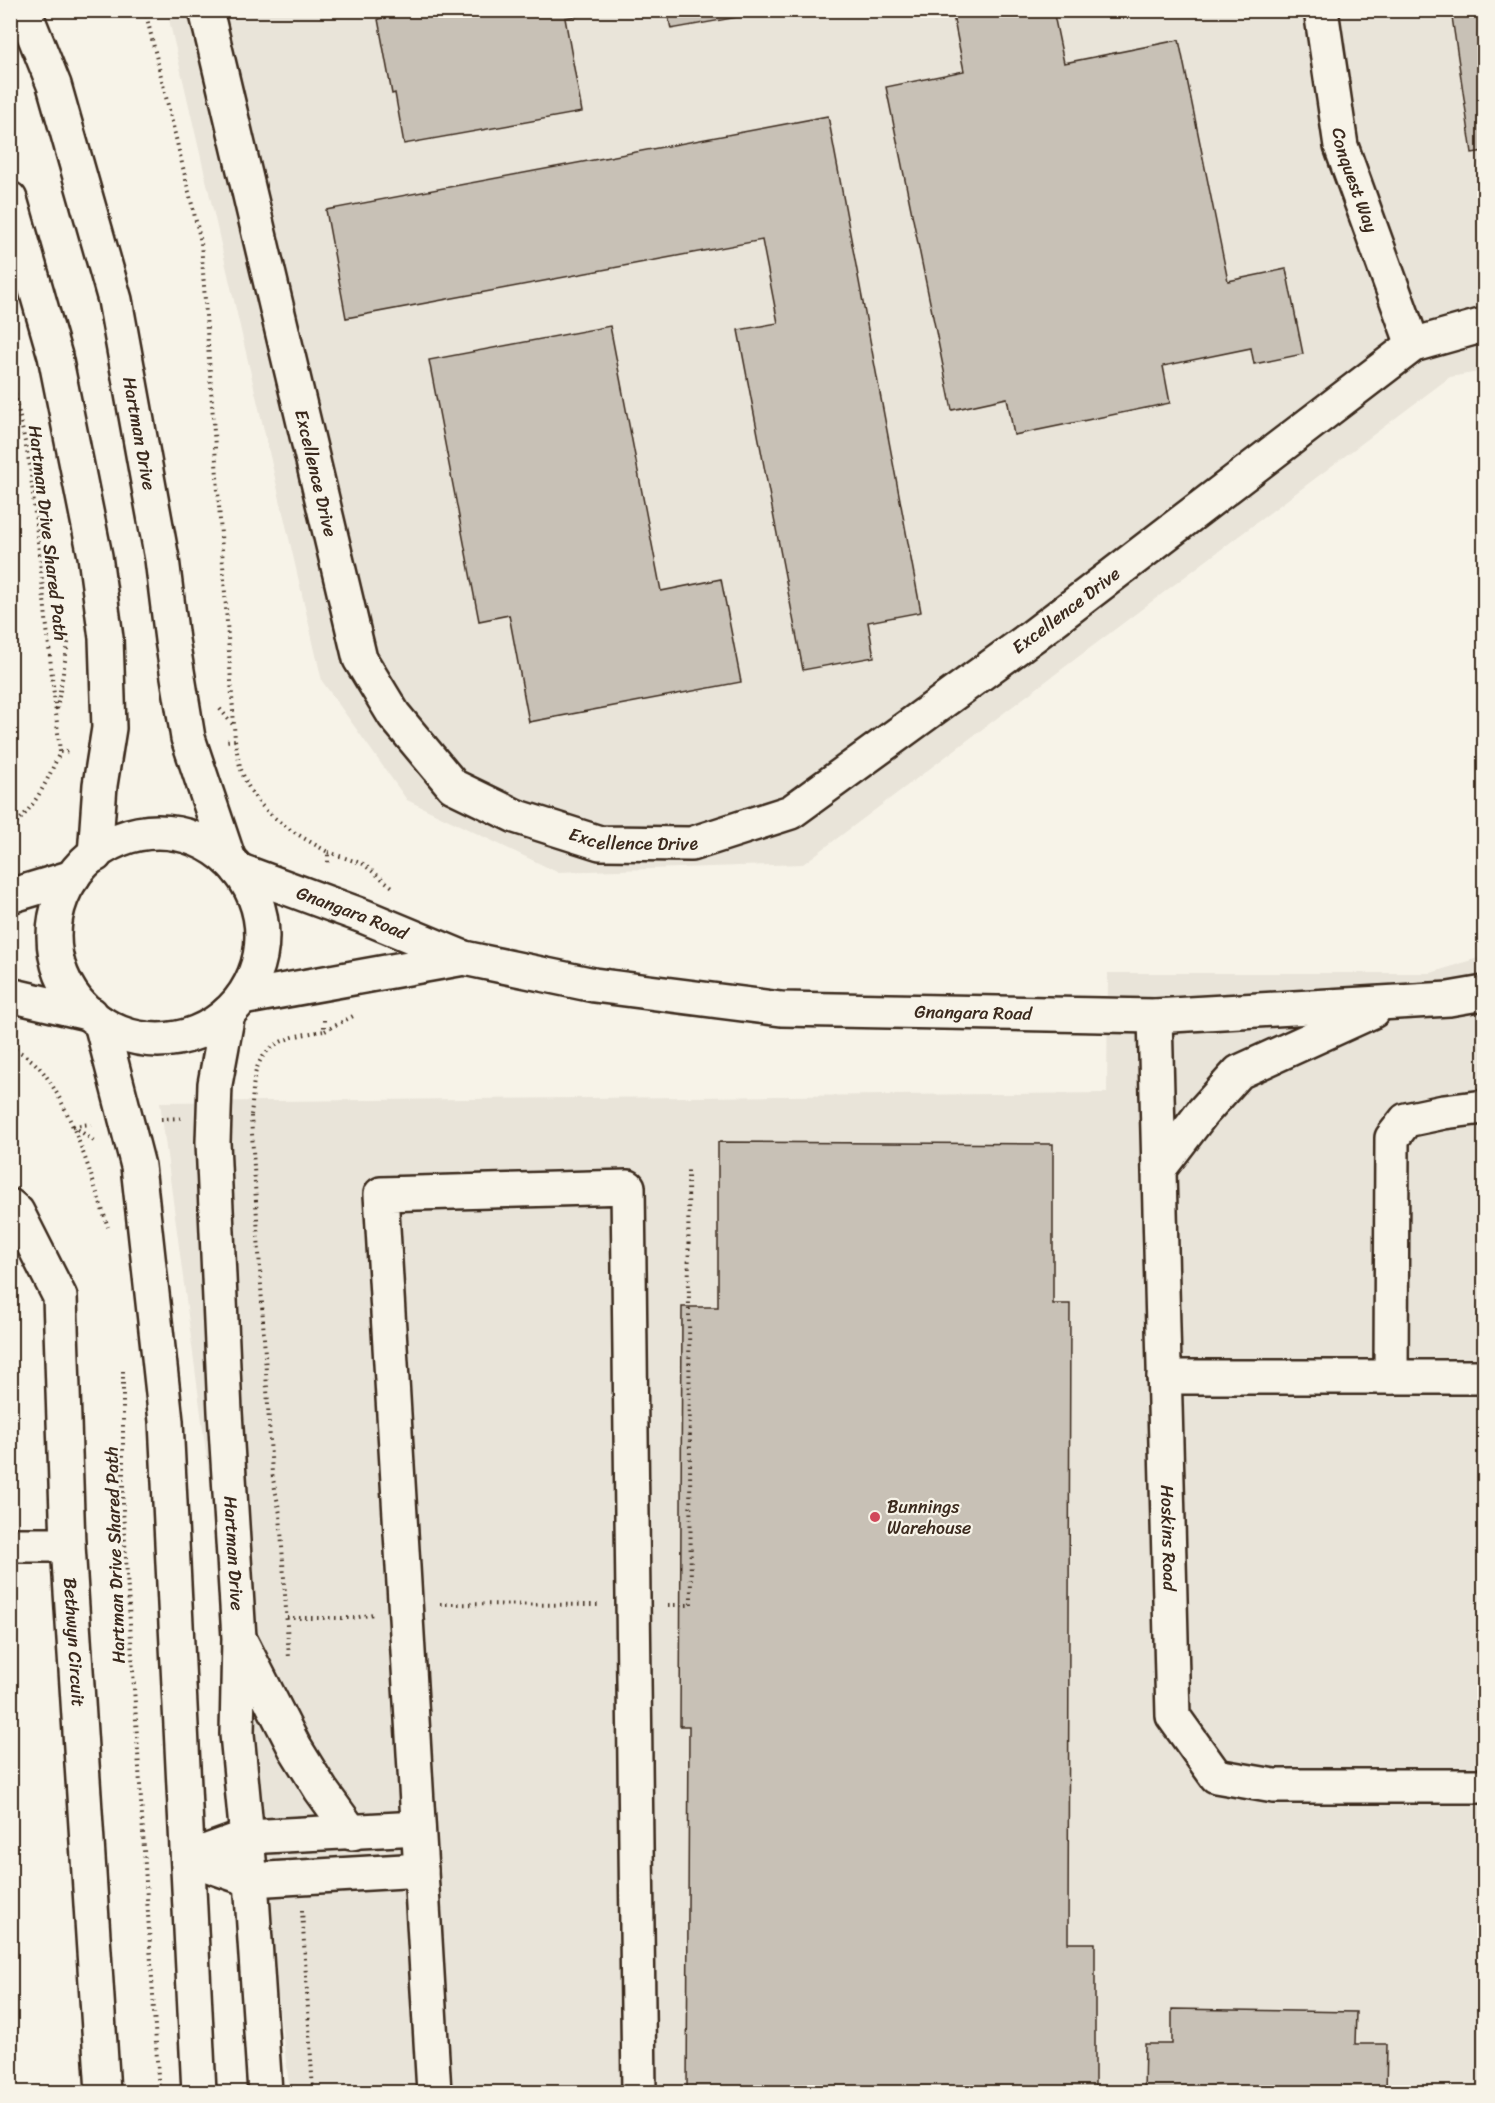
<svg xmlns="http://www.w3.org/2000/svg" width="1495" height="2103" font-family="Sriracha,sans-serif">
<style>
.built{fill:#e9e4d9}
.building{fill:#c8c1b6;stroke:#3b2a1e;stroke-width:1.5}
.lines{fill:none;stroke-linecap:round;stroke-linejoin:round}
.minor-casing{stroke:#3b2a1e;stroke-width:38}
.major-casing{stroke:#3b2a1e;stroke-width:38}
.path{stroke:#3b2a1e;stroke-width:4;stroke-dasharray:1.5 4.5;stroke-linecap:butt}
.minor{stroke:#f7f3e8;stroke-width:33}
.major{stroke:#f7f3e8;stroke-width:33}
.poi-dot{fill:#d1495b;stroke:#f7f3e8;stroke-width:2}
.labels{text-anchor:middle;stroke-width:4.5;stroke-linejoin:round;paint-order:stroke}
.street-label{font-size:18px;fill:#3b2a1e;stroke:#f7f3e8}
.poi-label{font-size:18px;fill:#3b2a1e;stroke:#f7f3e8;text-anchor:start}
</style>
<rect width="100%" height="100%" fill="#f7f3e8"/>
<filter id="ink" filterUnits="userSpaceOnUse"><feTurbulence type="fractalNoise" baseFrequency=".0167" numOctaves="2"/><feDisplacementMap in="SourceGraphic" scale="12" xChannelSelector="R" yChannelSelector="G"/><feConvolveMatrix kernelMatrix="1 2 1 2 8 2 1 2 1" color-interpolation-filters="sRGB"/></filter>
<g filter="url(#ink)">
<!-- built -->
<path class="built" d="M167,11H1484V371L1450,377L803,864L557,872L407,800L322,681Z
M1484,956V2092H290L160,1102L1107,1093L1108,973H1431Z"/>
<!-- building -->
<path class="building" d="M425,10H606L565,18L582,112L404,144L395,93L392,94L378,19Z
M667,10H754L755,14L671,29Z
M952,10H1053L1064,63L1179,40L1228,281L1286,269L1303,354L1254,364L1251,348L1163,366L1170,403L1014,435L1007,398L952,410L886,87L964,71Z
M1451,10H1484V151L1472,153Z
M828,116L921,612L868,622L874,657L803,670L738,330L778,323L762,240L346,318L326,210Z
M610,326L661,591L721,579L741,682L529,722L509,615L479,621L429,360Z
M718,1142L1053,1144V1304H1070L1068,1943H1095V2092H687L689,1726H680L682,1307H718Z
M1172,2009L1356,2012L1355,2044H1387L1386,2092H1144L1145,2044H1172Z"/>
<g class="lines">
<!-- minor casing -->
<g class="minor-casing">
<g id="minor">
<path id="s1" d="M206,10L360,659L394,715L453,786L515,816L600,843L691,844L791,812L1033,636L1413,345L1484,325"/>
<path id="s2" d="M1321,10L1341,146L1413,345"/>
<path id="s3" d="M1155,1016L1173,1716L1216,1776L1274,1786H1484"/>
<path id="s4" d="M10,1206L17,1212L60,1297L68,1545L103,2092"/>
<path d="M1164,1377H1484"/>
<path d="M1391,1377L1392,1138L1406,1120L1444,1112L1484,1107"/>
<path d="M10,1545H68"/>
<path d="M188,1858L251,1880L421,1870"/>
<path d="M188,1858L246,1837L418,1828"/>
<path d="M434,2092L381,1194L628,1187L639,2092"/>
</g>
</g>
<!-- major casing -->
<g class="major-casing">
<g id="major">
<path id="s5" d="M24,10L54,85L115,300L162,559L172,640L188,738L229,860"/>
<path d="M10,199L55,356L95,556L106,638L109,728L100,785L95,855"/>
<circle cx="158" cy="936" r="104"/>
<path id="s6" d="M238,870L363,916L464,958L594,985L781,1009L1155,1016L1449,999L1484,993"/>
<path d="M10,896L73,877"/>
<path d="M10,995L91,1014"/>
<path d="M242,998L464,958"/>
<path id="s7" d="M228,1013L215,1084L213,1142L225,1412L239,1638L237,1734L251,1880L265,2092"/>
<path d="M101,1023L138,1166L166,1421L199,2092"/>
<path d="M1159,1169L1202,1113L1239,1072L1373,1011"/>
<path d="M241,1642L295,1748L321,1790L352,1833"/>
</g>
</g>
<!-- path -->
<path class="path" d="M145,10L201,242L235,740L226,741
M10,370L30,466L60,752C46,783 36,806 10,829
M57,709L69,637
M220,709L234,726
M235,740C237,750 238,762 242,772C256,813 293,832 328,852V866
M60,752L71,751
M328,852L363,864L395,889
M325,1031L355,1015
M10,1047C24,1053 38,1064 46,1076C75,1118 92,1179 108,1227
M251,1115C253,1101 252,1080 257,1068C267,1039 298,1035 324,1031V1017
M251,1116L272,1474L280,1514L289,1658
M161,1119L181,1118
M73,1126L91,1124
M73,1126L94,1141
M123,1371V1510L159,2092
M440,1604L600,1605
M668,1605H691L688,1168
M287,1618H355L373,1614
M302,1910L313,2092"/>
<!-- minor -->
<use href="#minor" class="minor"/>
<!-- major -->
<use href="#major" class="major"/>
</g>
</g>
<!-- markers -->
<circle class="poi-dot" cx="875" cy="1517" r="6"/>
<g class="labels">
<!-- street labels -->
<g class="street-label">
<text dy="6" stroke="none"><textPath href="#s2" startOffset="174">Conquest Way</textPath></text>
<text dy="6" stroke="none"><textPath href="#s5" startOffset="440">Hartman Drive</textPath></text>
<text dy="6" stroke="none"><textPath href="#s1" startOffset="476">Excellence Drive</textPath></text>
<text transform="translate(48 533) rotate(83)" y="6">Hartman Drive Shared Path</text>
<text dy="6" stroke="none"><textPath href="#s1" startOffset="1520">Excellence Drive</textPath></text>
<text dy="6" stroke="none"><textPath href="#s1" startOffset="1016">Excellence Drive</textPath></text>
<text dy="6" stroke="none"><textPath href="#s6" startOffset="122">Gnangara Road</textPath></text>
<text dy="6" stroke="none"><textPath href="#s6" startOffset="756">Gnangara Road</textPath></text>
<text dy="6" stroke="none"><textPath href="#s3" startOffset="522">Hoskins Road</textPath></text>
<text dy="6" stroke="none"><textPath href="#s7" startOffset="542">Hartman Drive</textPath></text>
<text transform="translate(115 1555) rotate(-92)" y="6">Hartman Drive Shared Path</text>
<text dy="6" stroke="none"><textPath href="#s4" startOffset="450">Bethwyn Circuit</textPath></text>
</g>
<!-- poi labels -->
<g class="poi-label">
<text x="887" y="1513">Bunnings<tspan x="887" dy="21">Warehouse</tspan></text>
</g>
</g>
<!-- margin -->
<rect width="1495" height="2103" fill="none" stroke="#f7f3e8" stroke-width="36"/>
<rect x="18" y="18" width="1459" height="2067" fill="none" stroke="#3b2a1e" stroke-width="2" filter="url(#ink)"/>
</svg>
